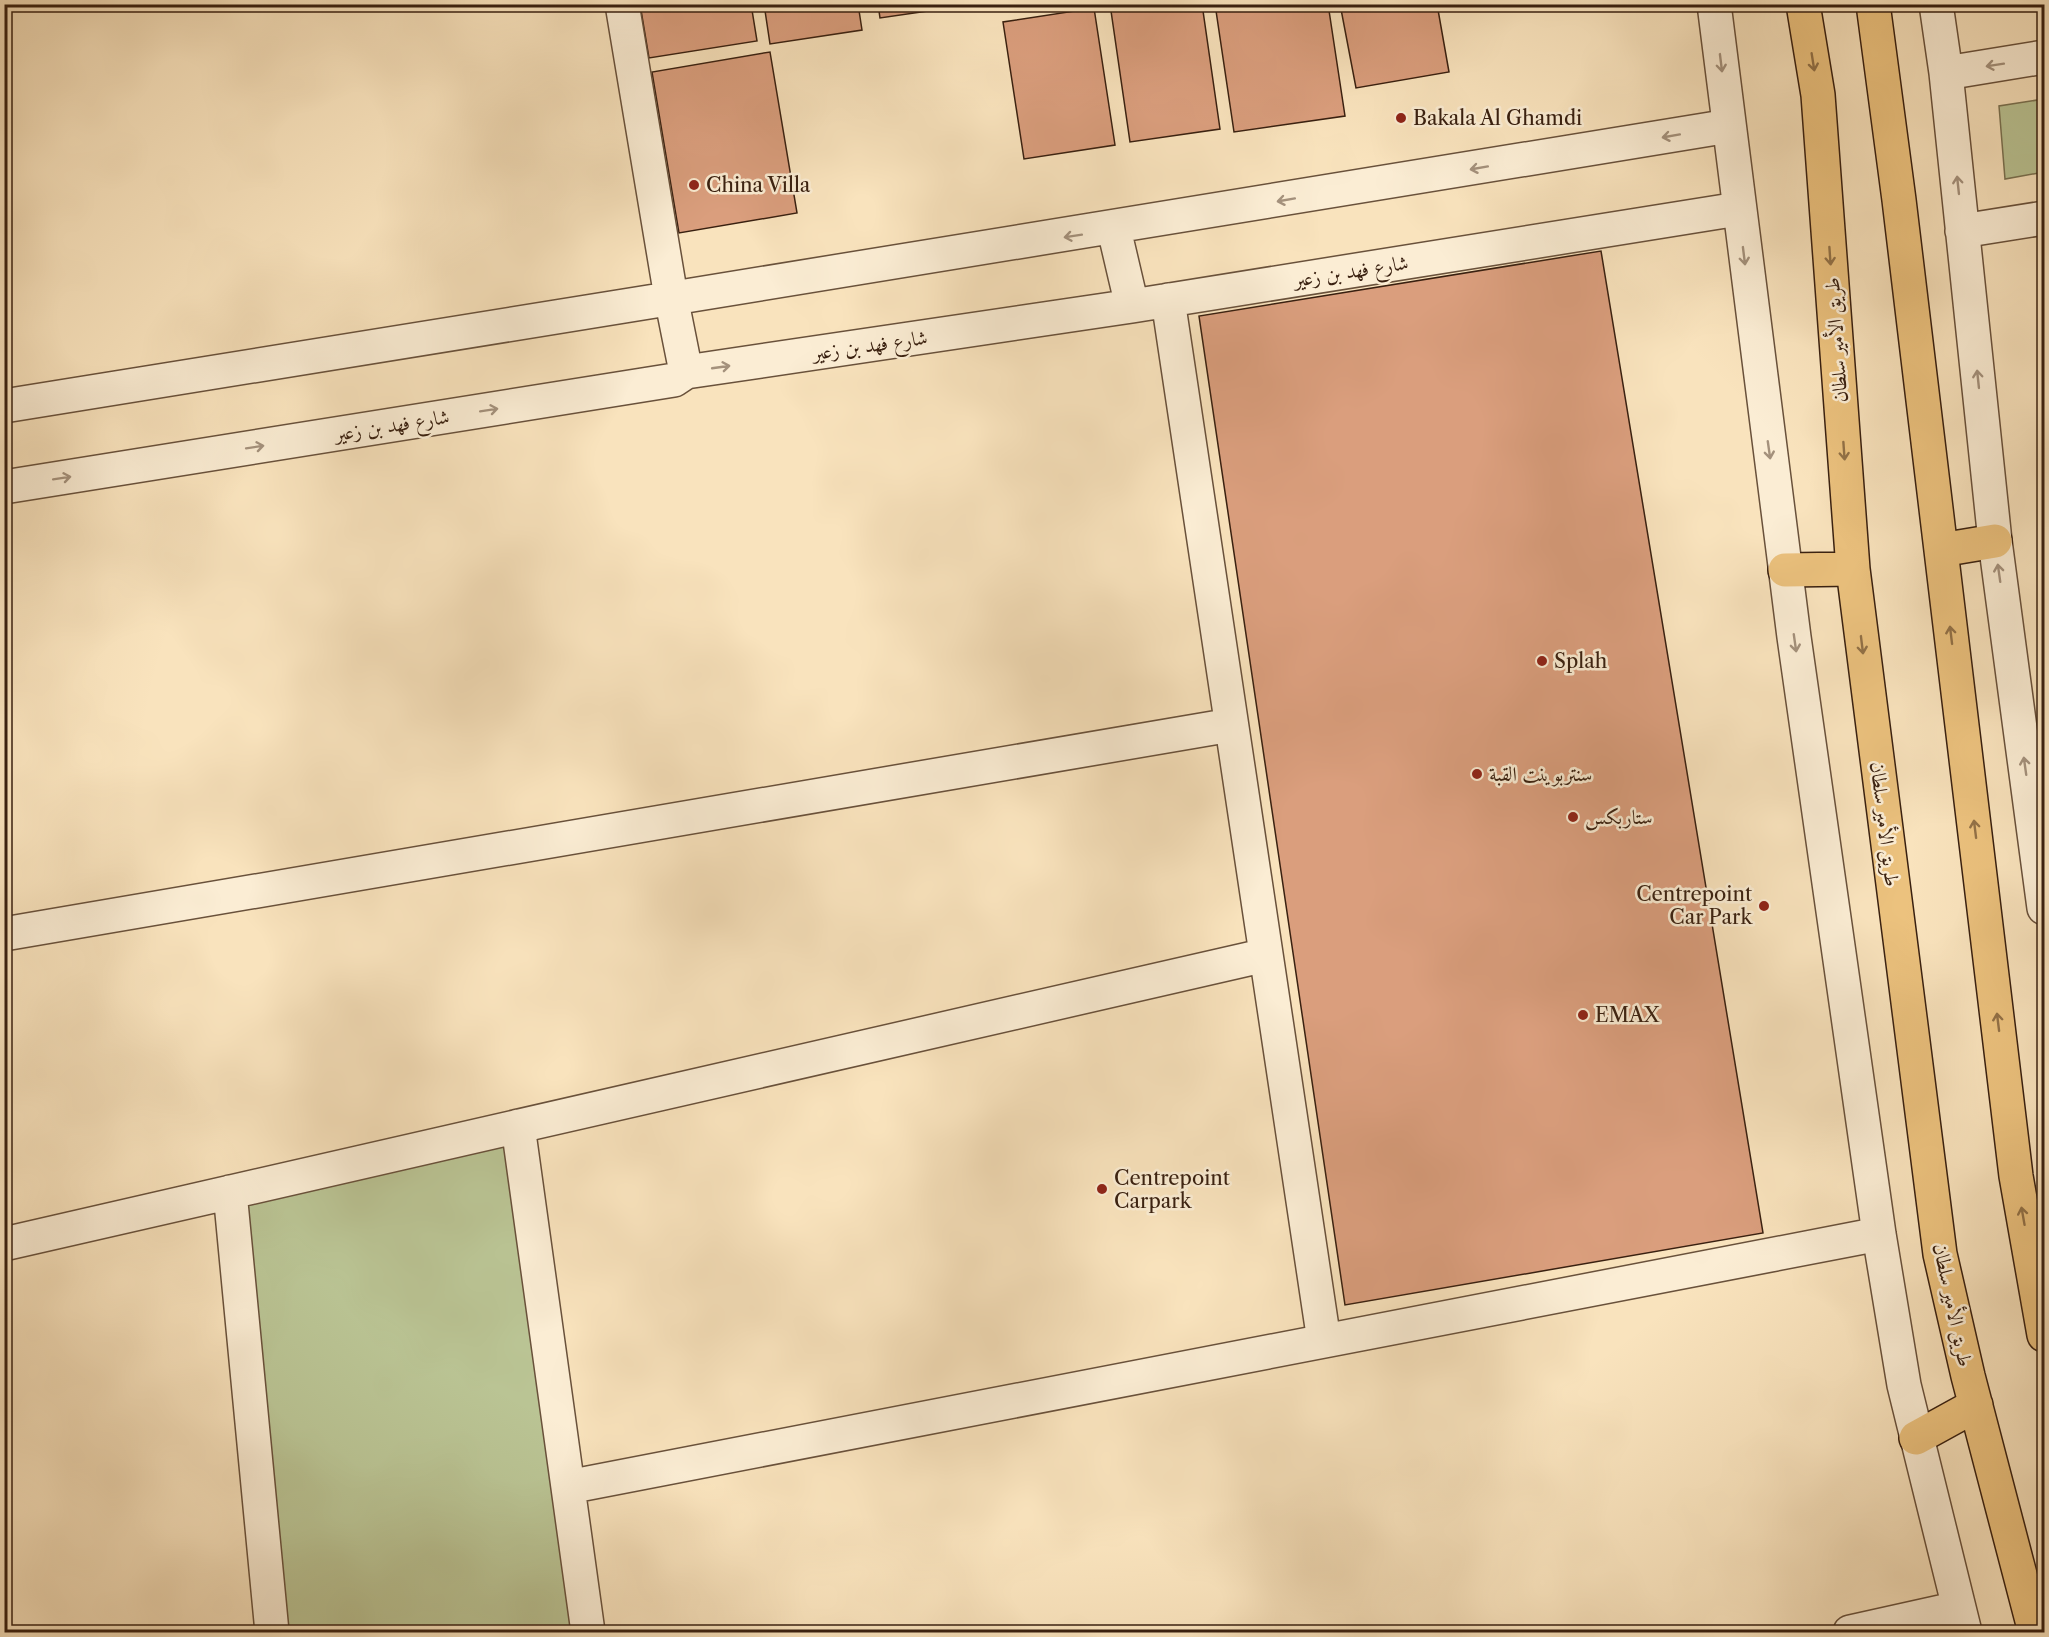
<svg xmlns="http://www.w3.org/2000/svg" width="2049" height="1637" font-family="'Libre Caslon Text',Amiri,serif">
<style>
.green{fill:#bac494;stroke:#7a7252;stroke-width:1.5}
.building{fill:#da9e7d;stroke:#392010;stroke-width:1.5}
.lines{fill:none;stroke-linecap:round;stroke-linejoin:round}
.minor-casing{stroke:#69513b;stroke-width:36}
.major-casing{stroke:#392010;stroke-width:36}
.minor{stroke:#fbedd4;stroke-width:33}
.major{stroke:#ecc27e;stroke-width:33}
.oneway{stroke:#927147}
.oneway2{stroke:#a4917c}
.poi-dot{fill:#8f2418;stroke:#fbedd4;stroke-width:2}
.labels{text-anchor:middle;stroke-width:5;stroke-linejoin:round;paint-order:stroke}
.poi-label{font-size:20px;fill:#392010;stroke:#fbedd4;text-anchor:start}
.street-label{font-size:20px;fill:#392010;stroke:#fbedd4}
</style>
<rect width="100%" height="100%" fill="#f9e3bd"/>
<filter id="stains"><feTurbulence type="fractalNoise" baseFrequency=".00333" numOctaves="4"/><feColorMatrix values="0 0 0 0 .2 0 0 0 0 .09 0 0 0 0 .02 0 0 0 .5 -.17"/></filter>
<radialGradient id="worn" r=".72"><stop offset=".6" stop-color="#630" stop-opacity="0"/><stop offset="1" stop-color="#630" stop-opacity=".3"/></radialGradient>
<!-- green -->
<path class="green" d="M2044,99V172L2005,179L1999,106Z
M510,1136L580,1632H285L244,1202Z"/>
<!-- building -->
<path class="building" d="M640,4H751L757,41L649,58Z
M764,4H858L862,30L770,44Z
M878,4H969V5L880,18Z
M1110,4H1202L1220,129L1130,142Z
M1215,4H1328L1345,116L1234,132Z
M1340,4H1437L1449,72L1356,88Z
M1094,8L1115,145L1024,159L1003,22Z
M770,52L797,213L679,233L652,72Z
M1601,251L1763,1233L1345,1305L1199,316Z"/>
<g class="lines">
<!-- minor casing -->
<g class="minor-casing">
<path id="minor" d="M622,4L671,297L686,372
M1714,4L1794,637L1879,1234L1904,1385L1965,1632
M1936,4L1946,73L1995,541L2044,908
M1946,73L2044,57
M1114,229L1132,306
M1962,231L2044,218
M1168,300L1324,1341
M4,406C579,312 1154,223 1729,126
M4,487L674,380L686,372L1132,306L1738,209
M4,934L1231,725
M518,1126L588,1632
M230,1192L272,1632
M4,1244L1266,955
M568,1487L1879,1234
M1850,1632L1958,1608"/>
</g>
<!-- major casing -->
<g class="major-casing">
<path id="major" d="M1803,4L1818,95L1853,569L1940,1254L1968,1376L2035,1632
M1873,4L1899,200L2016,1176L2044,1335
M1941,550L1995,541
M1785,570L1853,569
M1916,1438L1976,1405"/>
</g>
<!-- minor -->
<use href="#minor" class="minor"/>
<!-- major -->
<use href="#major" class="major"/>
</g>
<!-- one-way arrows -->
<defs><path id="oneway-shaft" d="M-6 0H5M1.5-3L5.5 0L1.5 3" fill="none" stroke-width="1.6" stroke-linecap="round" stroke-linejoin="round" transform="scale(1.5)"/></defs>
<g class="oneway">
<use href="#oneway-shaft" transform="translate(1813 62) rotate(81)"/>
<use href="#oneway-shaft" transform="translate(1830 256) rotate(86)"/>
<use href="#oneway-shaft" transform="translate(1844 451) rotate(86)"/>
<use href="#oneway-shaft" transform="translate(1951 635) rotate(-97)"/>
<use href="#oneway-shaft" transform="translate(1862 645) rotate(83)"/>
<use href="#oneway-shaft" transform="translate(1975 829) rotate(-97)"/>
<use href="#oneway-shaft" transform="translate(1998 1022) rotate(-97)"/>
<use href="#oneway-shaft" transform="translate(2023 1216) rotate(-100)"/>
</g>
<g class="oneway2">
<use href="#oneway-shaft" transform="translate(1721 63) rotate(83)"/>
<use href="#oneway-shaft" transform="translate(1995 65) rotate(171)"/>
<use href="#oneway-shaft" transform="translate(1671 136) rotate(170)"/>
<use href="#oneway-shaft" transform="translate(1479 168) rotate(170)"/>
<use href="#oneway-shaft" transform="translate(1958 185) rotate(-96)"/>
<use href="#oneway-shaft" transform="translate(1286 200) rotate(170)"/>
<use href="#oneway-shaft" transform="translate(1073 236) rotate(171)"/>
<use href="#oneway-shaft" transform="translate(1744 256) rotate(83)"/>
<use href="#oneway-shaft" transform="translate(721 367) rotate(-8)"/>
<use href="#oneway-shaft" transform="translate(1978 379) rotate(-96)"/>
<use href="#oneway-shaft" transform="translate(489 410) rotate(-9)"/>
<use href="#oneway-shaft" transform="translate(255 447) rotate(-9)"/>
<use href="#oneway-shaft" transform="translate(1769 450) rotate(82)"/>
<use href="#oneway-shaft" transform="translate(62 478) rotate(-9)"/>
<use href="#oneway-shaft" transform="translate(1999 573) rotate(-98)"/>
<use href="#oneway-shaft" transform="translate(1795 643) rotate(82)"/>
<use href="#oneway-shaft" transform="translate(2025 766) rotate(-98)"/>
</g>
<!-- markers -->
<g class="poi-dot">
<circle cx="1401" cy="118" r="6"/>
<circle cx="694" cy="185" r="6"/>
<circle cx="1542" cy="661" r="6"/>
<circle cx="1477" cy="774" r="6"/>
<circle cx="1573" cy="817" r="6"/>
<circle cx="1764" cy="906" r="6"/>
<circle cx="1583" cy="1015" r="6"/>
<circle cx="1102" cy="1189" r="6"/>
</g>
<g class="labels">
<!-- poi labels -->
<g class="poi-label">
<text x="1413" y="125">Bakala Al Ghamdi</text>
<text x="706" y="192">China Villa</text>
<text x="1554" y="668">Splah</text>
<text x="1489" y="781">سنتربوينت القبة</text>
<text x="1585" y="824">ستاربكس</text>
<text x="1752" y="901" text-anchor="end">Centrepoint<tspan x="1752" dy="23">Car Park</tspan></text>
<text x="1595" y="1022">EMAX</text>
<text x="1114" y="1185">Centrepoint<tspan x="1114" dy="23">Carpark</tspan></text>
</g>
<!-- street labels -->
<g class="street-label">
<text transform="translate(1351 271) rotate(-9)" y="7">شارع فهد بن زعير</text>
<text transform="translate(1836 340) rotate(-94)" y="7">طريق الأمير سلطان</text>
<text transform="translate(870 345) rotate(-8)" y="7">شارع فهد بن زعير</text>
<text transform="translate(392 425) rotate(-9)" y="7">شارع فهد بن زعير</text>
<text transform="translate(1885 824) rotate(83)" y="7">طريق الأمير سلطان</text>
<text transform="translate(1953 1305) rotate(78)" y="7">طريق الأمير سلطان</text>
</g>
</g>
<!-- margin -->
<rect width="2049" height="1637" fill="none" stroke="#f9e3bd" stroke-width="24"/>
<rect x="6" y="6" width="2037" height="1625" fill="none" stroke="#392010" stroke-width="3"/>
<rect x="12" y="12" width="2025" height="1613" fill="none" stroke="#392010" stroke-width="1.5"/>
<rect width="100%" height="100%" filter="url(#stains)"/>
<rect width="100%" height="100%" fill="url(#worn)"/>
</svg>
